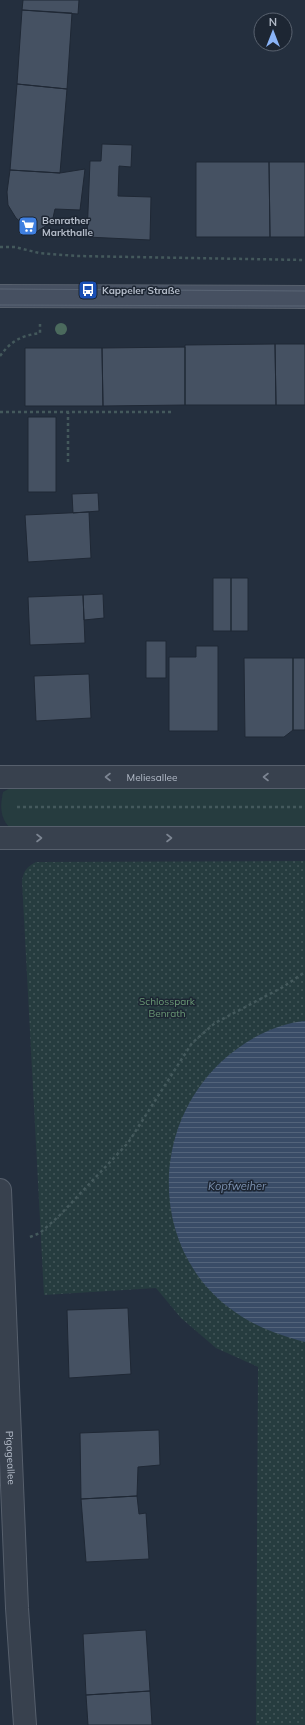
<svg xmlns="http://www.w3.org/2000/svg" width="305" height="1725" font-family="Mulish,sans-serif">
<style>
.grass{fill:#263c3f}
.park{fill:url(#park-dots)}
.water{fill:url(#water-rules)}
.building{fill:#455162;stroke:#1f2835}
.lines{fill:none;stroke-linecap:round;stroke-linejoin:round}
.minor-casing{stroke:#565f6c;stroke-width:24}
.tertiary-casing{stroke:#565f6c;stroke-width:24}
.secondary-casing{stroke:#565f6c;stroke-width:24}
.path{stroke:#44595c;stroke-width:2.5;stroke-dasharray:3 3;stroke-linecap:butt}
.minor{stroke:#38414e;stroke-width:22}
.tertiary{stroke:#38414e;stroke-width:22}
.secondary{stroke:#465061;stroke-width:22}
.tram{stroke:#5a6575;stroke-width:1}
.tree{fill:#4b6a5d}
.oneway{stroke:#7c8592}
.labels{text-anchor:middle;stroke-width:3;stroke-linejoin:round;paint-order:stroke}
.poi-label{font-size:10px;font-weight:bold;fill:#b4bcc9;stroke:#1d2633;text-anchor:start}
.street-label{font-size:10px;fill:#b4bcc9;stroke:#1d2633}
.park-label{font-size:10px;fill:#6b9a76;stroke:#1d2633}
.water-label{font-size:11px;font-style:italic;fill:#7c92b1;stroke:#1d2633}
</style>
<defs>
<pattern id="park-dots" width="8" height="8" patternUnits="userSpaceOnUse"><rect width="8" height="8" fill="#263c3f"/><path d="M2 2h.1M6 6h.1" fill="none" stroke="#435659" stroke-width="1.8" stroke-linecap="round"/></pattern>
<pattern id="water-rules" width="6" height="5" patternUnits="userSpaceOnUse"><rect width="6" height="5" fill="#394c67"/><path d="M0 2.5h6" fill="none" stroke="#53647b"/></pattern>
</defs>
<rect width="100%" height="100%" fill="#242f3e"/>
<!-- grass -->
<path class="grass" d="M305,784V830L9,827C0,817 0,806 3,792L12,787Z"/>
<!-- park -->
<path class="park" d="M305,861V1725H256L258,1367L216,1348L181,1318L156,1288L44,1295L22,881C24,870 27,867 36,862Z"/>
<!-- water -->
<path class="water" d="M305,1021V1342C280,1335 256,1327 235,1312C151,1254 148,1132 220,1063C242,1042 273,1024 305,1021Z"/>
<!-- building -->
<path class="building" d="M23,0H79L78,14L22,10Z
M22,10L72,13L67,89L17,84Z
M17,84L67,89L60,173L10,170Z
M102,144L132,145L131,167L119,166L118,196L151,197L150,240L87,237L90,161H101Z
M196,162H269L270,237H196Z
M269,162H305V237H270Z
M85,169L80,210L55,209L52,222L36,232L22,236L23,224L16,218L8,205L7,192L10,170L60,173Z
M275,344L276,405H185V345Z
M275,344H305V405H276Z
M185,347V405L103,406L102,348Z
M25,348H102L103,406H25Z
M28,417H56V492H28Z
M98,493L99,511L73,513L72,494Z
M89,512L91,558L28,562L25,515Z
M213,578H231V631H213Z
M231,578H248V631H231Z
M103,594L104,618L84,620L83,595Z
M83,595L85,643L30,645L28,597Z
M146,641H166V678H146Z
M196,646H218V731H169V657H196Z
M244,658H293V730L284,737H245Z
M293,658H305V730H293Z
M89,674L91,718L36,721L34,676Z
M128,1308L131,1374L69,1378L67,1310Z
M159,1430L160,1465L138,1467L137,1496L81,1499L80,1433Z
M137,1496L139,1514L146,1513L149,1559L86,1562L81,1499Z
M146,1630L150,1691L86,1695L83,1634Z
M150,1691L152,1725H88L86,1695Z"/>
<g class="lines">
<!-- minor casing -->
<g class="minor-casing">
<g id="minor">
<path id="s1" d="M0,777H305"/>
<path d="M0,838H305"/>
</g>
</g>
<!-- tertiary casing -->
<g class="tertiary-casing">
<g id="tertiary">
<path id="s2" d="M0,1190L17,1608L25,1725"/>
</g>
</g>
<!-- secondary casing -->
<g class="secondary-casing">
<path id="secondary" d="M0,296L305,297"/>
</g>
<!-- path -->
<path class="path" d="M0,247H15L39,253L76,256L305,260
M0,356C12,340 21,336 40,333V324
M0,412H171
M68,462V412
M17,807H305
M30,1237L40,1233L59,1216L128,1143L192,1043L215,1023L283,987L305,972"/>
<!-- minor -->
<use href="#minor" class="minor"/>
<!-- tertiary -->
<use href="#tertiary" class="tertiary"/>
<!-- secondary -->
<use href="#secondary" class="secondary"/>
<!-- tram -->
<path class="tram" d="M0,289L305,291
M0,305L305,306"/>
</g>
<!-- trees -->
<circle class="tree" cx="61" cy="329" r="6"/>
<!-- one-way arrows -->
<defs><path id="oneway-chevron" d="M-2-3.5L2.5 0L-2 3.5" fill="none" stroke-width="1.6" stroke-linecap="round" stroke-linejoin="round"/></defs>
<g class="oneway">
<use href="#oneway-chevron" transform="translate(108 777) rotate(180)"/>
<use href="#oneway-chevron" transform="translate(266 777) rotate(180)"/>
<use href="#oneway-chevron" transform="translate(39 838)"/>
<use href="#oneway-chevron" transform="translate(169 838)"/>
</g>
<!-- icons -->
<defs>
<g id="supermarket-square" transform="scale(1)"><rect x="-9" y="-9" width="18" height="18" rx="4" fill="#3f7fe0" stroke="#1d2633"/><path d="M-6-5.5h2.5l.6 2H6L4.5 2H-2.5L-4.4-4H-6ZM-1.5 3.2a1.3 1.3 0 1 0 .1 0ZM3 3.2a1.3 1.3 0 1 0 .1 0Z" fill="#fff"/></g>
<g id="bus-square" transform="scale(1)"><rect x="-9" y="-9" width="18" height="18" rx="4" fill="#1a4fb4" stroke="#1d2633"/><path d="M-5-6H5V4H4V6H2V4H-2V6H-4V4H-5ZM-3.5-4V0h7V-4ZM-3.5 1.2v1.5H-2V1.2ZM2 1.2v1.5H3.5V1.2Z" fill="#fff"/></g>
</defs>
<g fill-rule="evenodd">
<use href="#supermarket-square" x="28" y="226"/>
<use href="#bus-square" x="88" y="290"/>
</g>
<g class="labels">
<!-- poi labels -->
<g class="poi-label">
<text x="42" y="224">Benrather<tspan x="42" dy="12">Markthalle</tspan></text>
<text x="102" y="294">Kappeler Straße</text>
</g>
<!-- street labels -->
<g class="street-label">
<text dy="4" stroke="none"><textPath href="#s1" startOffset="152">Meliesallee</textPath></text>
<text dy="4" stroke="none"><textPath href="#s2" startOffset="268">Pigageallee</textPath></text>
</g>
<!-- park labels -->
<g class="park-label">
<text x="167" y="1005">Schlosspark<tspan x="167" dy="12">Benrath</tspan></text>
</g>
<!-- water labels -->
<g class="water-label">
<text x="237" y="1190">Kopfweiher</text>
</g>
</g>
<!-- north arrow -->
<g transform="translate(273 32)"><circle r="19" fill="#1d2633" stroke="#59626f"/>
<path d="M0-3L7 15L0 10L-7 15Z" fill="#8ab4f8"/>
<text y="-6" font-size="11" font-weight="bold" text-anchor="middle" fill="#b4bcc9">N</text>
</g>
</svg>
